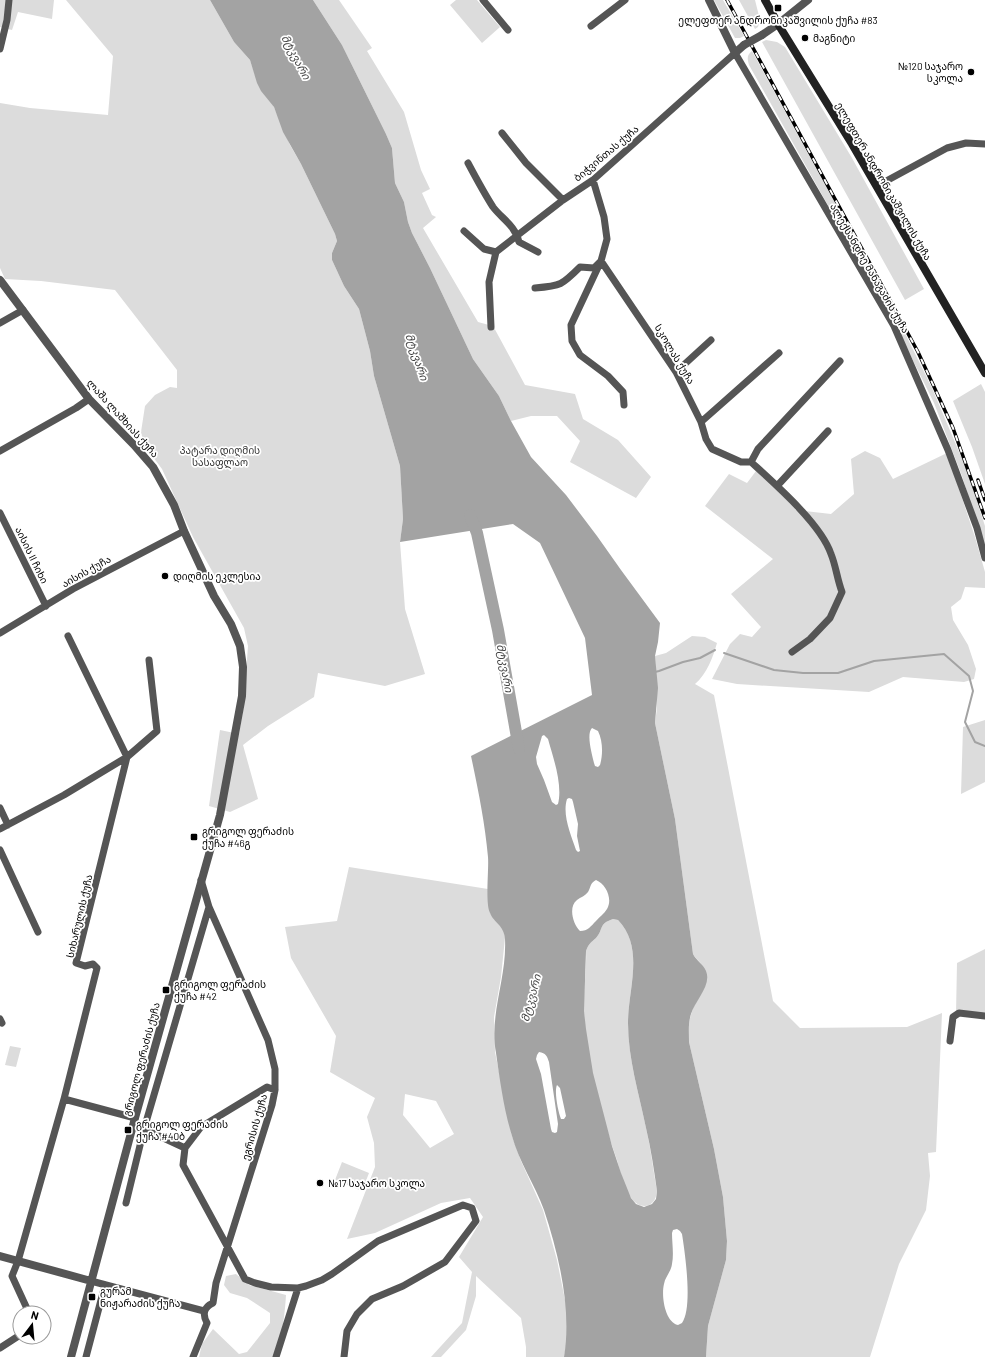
<svg xmlns="http://www.w3.org/2000/svg" width="985" height="1357" font-family="Barlow,'Noto Sans Georgian',sans-serif">
<style>
.green{fill:#dcdcdc;fill-rule:evenodd}
.water{fill:#a3a3a3;fill-rule:evenodd}
.lines{fill:none;stroke-linecap:round;stroke-linejoin:round}
.stream{stroke:#a3a3a3;stroke-width:2}
.river{stroke:#a3a3a3;stroke-width:12}
.minor{stroke:#555;stroke-width:7}
.tertiary{stroke:#555;stroke-width:8}
.secondary{stroke:#222;stroke-width:8}
.rail-casing{stroke:#000;stroke-width:3.5}
.rail{stroke:#fff;stroke-width:2;stroke-dasharray:6;stroke-linecap:butt}
.tertiary-bridge{stroke:#555;stroke-width:8}
.poi-dot{fill:#000;stroke:#fff;stroke-width:1.5}
.labels{text-anchor:middle;stroke-width:3.5;stroke-linejoin:round;paint-order:stroke}
.poi-label{font-size:10px;fill:#000;stroke:#fff;text-anchor:start}
.street-label{font-size:10px;fill:#000;stroke:#fff}
.park-label{font-size:10px;fill:#333;stroke:#fff}
.water-label{font-size:11px;font-style:italic;fill:#444;stroke:#fff}
</style>
<rect width="100%" height="100%" fill="#fff"/>
<!-- green -->
<path class="green" d="M0,0H54L52,19L18,12L12,30L0,27Z
M66,0H210L234,42L250,60L255,75L274,107L290,145L301,164L335,234L337,241L332,253V260L344,286L359,309L370,351L374,376L400,466L403,519L400,542L405,609L425,674L385,686L318,673L314,697L268,726L243,745L258,799L230,812L209,806L220,730L239,734L243,712L248,646L244,628L193,537L162,469L144,445L141,432L145,406L155,395L170,387L177,388V370L115,290L41,281L5,279L0,268V103L30,108L108,115L113,56Z
M313,0H339L372,48L367,51L404,112L421,170L430,189L422,193L432,215L436,217L423,228L478,322L489,325L492,324L525,385L575,394L583,419L618,440L651,477L636,498L570,462L580,441L557,416H531L511,421L499,396L473,359L430,268L412,233L408,222L404,202L395,183L392,148L386,134L342,45Z
M456,0H477L500,27L482,43L450,5Z
M714,0H723L744,36L740,38H735Z
M739,0H755L760,20L758,27L755,29Z
M766,40L777,42L785,47L852,158L924,289L905,300L762,42Z
M752,51L895,313L932,388L968,473L985,526V548L962,476L934,403L897,328L749,65C747,58 747,55 752,51Z
M981,384L985,392V484L972,447L953,401Z
M865,451L880,458L893,479L947,453L975,537L985,572V588L965,587L961,599L951,607L953,620L968,645L976,669L974,679L964,682L903,677L869,692L737,684L712,679L730,644L740,634L752,637L761,627L731,594L773,559L705,506L729,474L747,483L756,471L774,486L796,510L831,514L854,494L851,459Z
M692,636L705,637L717,643C713,657 707,674 695,684L714,695L773,1001L800,1028L907,1027L942,1013L936,1152L928,1153L930,1176L926,1210L899,1264L870,1357H706L708,1326L726,1260L727,1241L723,1197L714,1149L689,1042C689,1033 688,1023 691,1015C697,994 711,991 702,966C700,961 695,958 693,954L675,819L655,723L657,708L655,656L666,653Z
M985,720V782L961,794L963,727Z
M349,867L488,889V901L490,913L503,928L505,938L501,977L494,1017L495,1052L512,1136L521,1161L543,1210L557,1260L566,1305L567,1318V1341L564,1357H526V1347L521,1318L476,1276V1296L466,1330L441,1357H431L462,1323L472,1272L459,1257L483,1217L470,1198L441,1203L375,1233L347,1239L375,1167L374,1143L367,1117L375,1098L330,1072L336,1036L291,958L285,927L337,921ZM405,1094L436,1101L454,1134L430,1148L403,1115Z
M613,919L618,920C645,948 628,989 628,1023C628,1059 639,1093 646,1128C651,1149 653,1170 657,1191C656,1195 656,1199 653,1202C647,1209 637,1206 632,1199C625,1190 620,1171 617,1160C601,1113 586,1061 584,1012C583,992 587,971 586,951C588,945 591,942 596,938C604,929 598,924 613,919Z
M985,949V1017L956,1014L957,963Z
M10,1046L21,1048L16,1067L5,1065Z
M342,1162L369,1173L362,1191L335,1180Z
M236,1274L249,1285L286,1295C285,1312 282,1342 274,1357H199L202,1344L213,1329L239,1354L247,1352L270,1323V1313L247,1298L230,1293L224,1285L226,1276Z"/>
<!-- water -->
<path class="water" d="M210,0H313L342,45L386,134L392,148L395,183L404,202L408,222L412,233L430,268L473,359L499,396L511,421L531,457L566,495L597,536L621,570L660,623L658,642L655,656L658,688L655,723L675,819L693,954C696,960 703,964 706,971C712,985 695,1001 691,1014C688,1023 689,1033 689,1042L714,1149L723,1197L727,1241L726,1260L708,1326L706,1357H564C572,1310 559,1255 544,1210C535,1185 519,1162 512,1136C504,1110 500,1081 496,1053C489,1014 507,978 505,939C504,925 494,923 490,913C485,903 489,870 488,857C485,823 478,789 471,756L592,695L585,638L540,543L513,524L400,542L403,519L400,466L374,376L370,351L359,309L344,286L332,260V253L337,241L335,234L301,164L283,132L274,107L261,91L257,83L250,60L234,42ZM592,728L598,731C603,741 603,755 600,765L598,767L595,766L594,763C592,754 586,734 592,728ZM544,735L548,739C553,757 563,785 558,804L556,805L552,802L544,780L537,764L536,757L542,736ZM569,798L572,799L573,802L578,824L577,836L580,851L578,852L576,850C571,835 562,815 567,799ZM596,880C606,884 613,899 607,909C604,914 599,917 596,921C591,926 588,931 580,931C573,924 568,907 577,900C581,897 585,896 588,892C591,887 590,883 596,880ZM613,919L618,920C645,948 628,989 628,1023C628,1059 639,1093 646,1128C651,1149 654,1170 657,1191L656,1199L652,1204L644,1207L636,1204L631,1198L621,1173L612,1146L593,1073L586,1029L584,1011L586,951C588,945 591,942 596,938C604,929 598,924 613,919ZM539,1052C546,1053 547,1056 549,1062L558,1124L557,1132L555,1133L552,1132L551,1129L541,1074L536,1059L537,1055ZM557,1085L560,1088L566,1116L564,1119H561C558,1112 554,1091 557,1085ZM677,1229L680,1231L682,1234C685,1253 693,1308 682,1323L678,1325C665,1322 661,1296 664,1284C665,1277 671,1272 672,1264C674,1254 672,1243 672,1233L673,1230Z"/>
<g class="lines">
<!-- stream -->
<path class="stream" d="M724,653L774,670L803,673H838L874,661L944,654L969,676L973,691L965,722L975,742L985,746
M655,672L659,671L683,662L700,658L715,650"/>
<!-- river -->
<path class="river" d="M470,515L477,533L498,630L519,749"/>
<!-- minor -->
<path class="minor" d="M483,0L508,30
M591,26L625,0
M0,49L7,20L9,0
M502,133L526,163L563,200
M468,163C476,178 484,193 493,207C502,219 515,225 519,242L538,252
M593,180L604,217L607,239L601,261L571,325L572,341L580,355L608,376L623,392L624,405
M877,186L947,148L966,143L985,144
M464,231L484,249L496,252L563,200L593,180L735,53L894,326L948,450L977,528L985,558
M535,288C561,286 562,285 580,267L594,268L601,261L676,372L701,422L706,439L712,449L741,462H751C774,483 821,524 831,554C836,566 837,579 842,592L830,618L810,639L792,652
M0,323L23,310
M491,327L489,282L496,252
M676,372L711,340
M701,422L779,353
M0,451L76,408L89,399
M751,462L758,449L840,361
M777,486L828,431
M0,513L46,606
M0,633L73,589L184,531
M0,808L8,825
M0,829L64,795L127,757L157,731L149,660
M0,850L38,932
M0,1019L2,1023
M950,1041L953,1017L959,1013L985,1016
M64,1099L135,1118
M133,1127L144,1129L185,1148L183,1165L245,1279L255,1283L271,1287L298,1288L306,1286L322,1280L332,1274L378,1241L463,1205L472,1208L476,1221L445,1262L403,1286L372,1299L357,1314L347,1331L344,1357
M185,1148L201,1127L267,1087L275,1090
M126,1203L144,1129L209,907
M91,1281L204,1311
M29,1313L12,1276L18,1261L64,1099L97,968L93,964L85,966L76,963L127,757L68,636
M0,1348L20,1335
M86,1357L105,1285
M193,1357L207,1323C202,1314 204,1307 213,1303L216,1283L272,1105L275,1090V1069L268,1040L209,907L201,880
M276,1357L298,1288"/>
<!-- tertiary -->
<path class="tertiary" d="M709,0L735,53L744,45
M762,35L778,24L808,0
M0,280L89,399L134,445L153,467L174,505L184,531L214,596L231,624L240,646L243,667L242,696L220,815L135,1118L71,1357
M0,1256L91,1281"/>
<!-- secondary -->
<path class="secondary" d="M765,0L778,24L852,144L985,373"/>
<!-- rail casing -->
<g class="rail-casing">
<path id="rail" d="M727,0L918,352L953,428L985,518
M978,480L985,500"/>
</g>
<!-- rail -->
<use href="#rail" class="rail"/>
<!-- tertiary-bridge -->
<path class="tertiary-bridge" d="M744,45L762,35"/>
</g>
<!-- markers -->
<g class="poi-dot">
<rect x="774" y="4" width="8" height="8" rx="2"/>
<circle cx="805" cy="38" r="4"/>
<circle cx="971" cy="72" r="4"/>
<circle cx="165" cy="576" r="4"/>
<rect x="190" y="833" width="8" height="8" rx="2"/>
<rect x="162" y="986" width="8" height="8" rx="2"/>
<rect x="124" y="1126" width="8" height="8" rx="2"/>
<circle cx="320" cy="1183" r="4"/>
<rect x="88" y="1293" width="8" height="8" rx="2"/>
</g>
<g class="labels">
<!-- poi labels -->
<g class="poi-label">
<text x="778" y="24" text-anchor="middle">ელეფთერ ანდრონიკაშვილის ქუჩა #83</text>
<text x="813" y="42">მაგნიტი</text>
<text x="963" y="70" text-anchor="end">№120 საჯარო<tspan x="963" dy="12">სკოლა</tspan></text>
<text x="173" y="580">დიღმის ეკლესია</text>
<text x="202" y="835">გრიგოლ ფერაძის<tspan x="202" dy="12">ქუჩა #46გ</tspan></text>
<text x="174" y="988">გრიგოლ ფერაძის<tspan x="174" dy="12">ქუჩა #42</tspan></text>
<text x="136" y="1128">გრიგოლ ფერაძის<tspan x="136" dy="12">ქუჩა #40ბ</tspan></text>
<text x="328" y="1187">№17 საჯარო სკოლა</text>
<text x="100" y="1295">გურამ<tspan x="100" dy="12">ნიჟარაძის ქუჩა</tspan></text>
</g>
<!-- street labels -->
<g class="street-label">
<text transform="translate(606 153) rotate(-40)" y="4">ბიჭვინთას ქუჩა</text>
<text transform="translate(884 181) rotate(60)" y="4">ელეფთერ ანდრონიკაშვილის ქუჩა</text>
<text transform="translate(870 268) rotate(60)" y="4">ალექსანდრე მანაგაძის ქუჩა</text>
<text transform="translate(675 354) rotate(59)" y="4">სკოლას ქუჩა</text>
<text transform="translate(123 418) rotate(48)" y="4">ლაშა ლაშხიას ქუჩა</text>
<text transform="translate(32 555) rotate(64)" y="4">აისის II ჩიხი</text>
<text transform="translate(86 571) rotate(-29)" y="4">აისის ქუჩა</text>
<text transform="translate(79 916) rotate(-77)" y="4">სიხარულის ქუჩა</text>
<text transform="translate(141 1059) rotate(-75)" y="4">გრიგოლ ფერაძის ქუჩა</text>
<text transform="translate(254 1127) rotate(-74)" y="4">ეგრისის ქუჩა</text>
</g>
<!-- park labels -->
<g class="park-label">
<text x="220" y="454">პატარა დიღმის<tspan x="220" dy="12">სასაფლაო</tspan></text>
</g>
<!-- water labels -->
<g class="water-label">
<text transform="translate(296 57) rotate(62)" y="4">მტკვარი</text>
<text transform="translate(417 357) rotate(71)" y="4">მტკვარი</text>
<text transform="translate(505 668) rotate(80)" y="4">მტკვარი</text>
<text transform="translate(531 998) rotate(-75)" y="4">მტკვარი</text>
</g>
</g>
<!-- north arrow -->
<g transform="translate(32 1325) rotate(16)"><circle r="19" fill="#ffffff" stroke="#999999"/>
<path d="M0-3L7 15L0 10L-7 15Z" fill="#000000"/>
<text y="-6" font-size="11" font-weight="bold" text-anchor="middle" fill="#000000">N</text>
</g>
</svg>
